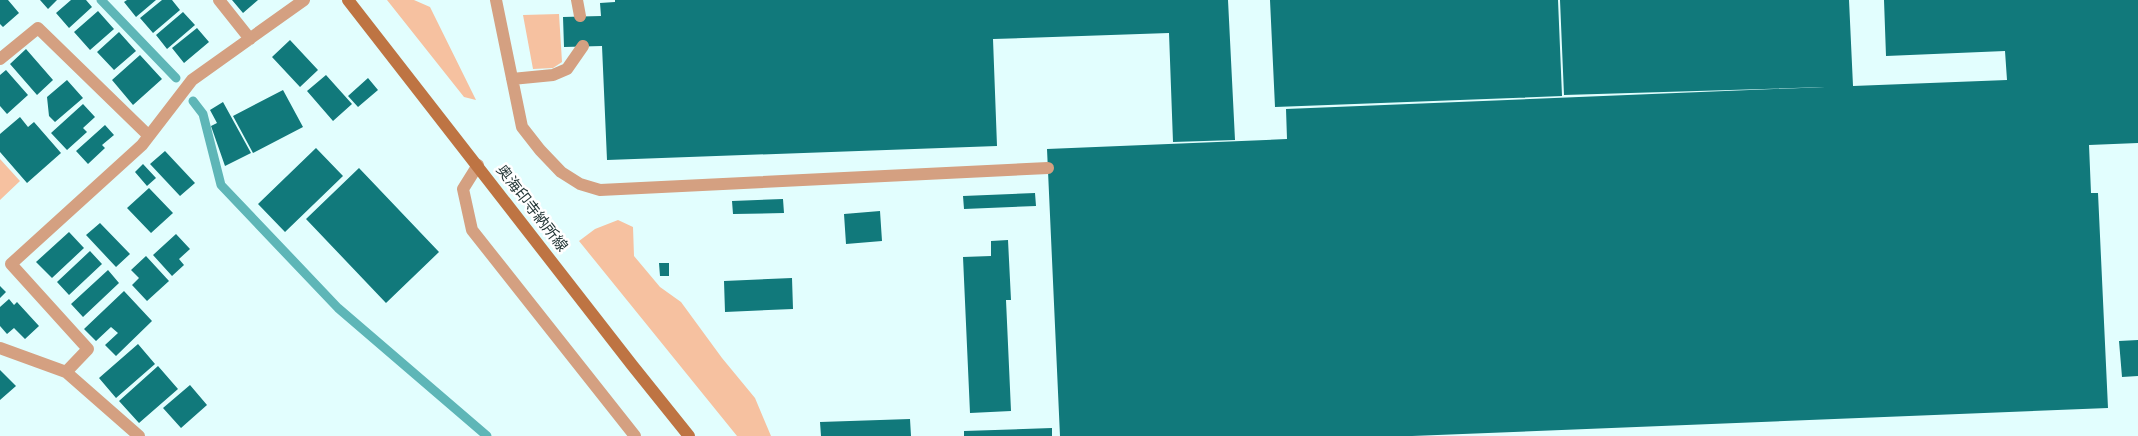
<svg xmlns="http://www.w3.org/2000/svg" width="2138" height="436" font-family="Overpass,'Noto Sans JP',sans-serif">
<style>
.green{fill:#f6c1a0}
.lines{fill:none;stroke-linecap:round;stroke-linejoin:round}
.stream{stroke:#5eb6b7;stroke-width:9}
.building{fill:#11797b}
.service{stroke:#d4a081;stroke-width:12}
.minor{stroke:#d4a081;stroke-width:12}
.secondary{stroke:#be7443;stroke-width:12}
.labels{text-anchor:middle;stroke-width:5;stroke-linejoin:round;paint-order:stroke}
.street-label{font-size:15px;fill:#233636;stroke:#fff}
</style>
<rect width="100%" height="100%" fill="#e2fefe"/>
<!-- green -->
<path class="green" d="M387,0H414L430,7L476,100L464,97Z
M559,14L562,62L553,68L533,69L523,15Z
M0,159L20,181L0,200Z
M618,220L633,227L634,256L660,287L681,302L722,358L755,398L771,436H737L579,241L595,229Z"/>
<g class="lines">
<!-- stream -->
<path class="stream" d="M101,0L176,78
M193,101L203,114L221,185L338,308L487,436"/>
</g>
<!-- building -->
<path class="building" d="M0,0H8L19,13L3,27L0,24Z
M40,0H57L48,9Z
M71,0H86L92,7L69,28L56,13Z
M127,0H156L136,17L124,2Z
M162,0H172L180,10L153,33L140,18Z
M232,0H258L243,13Z
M615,0H1228L1235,140L1173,142L1169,33L993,39L997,146L607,160L602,46L564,47L563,17L601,16L600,3L615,2Z
M1270,0H1558L1562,96L1275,107Z
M1560,0H1849L1853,86L2007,80L2005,51L1886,56L1884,0H2138V143L2089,145L2091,193H2098L2108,408L1412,436H1060L1047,149L1287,139L1286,109L1825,87L1564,95Z
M98,11L114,29L90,50L74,32Z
M183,12L195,25L167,49L156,35Z
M197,28L209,42L184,63L172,48Z
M119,32L136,51L114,70L97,52Z
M290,40L318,70L300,87L272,57Z
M26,49L53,80L37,95L10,64Z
M140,55L162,79L133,105L112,80Z
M6,70L28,95L7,114L0,106V75Z
M326,75L352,104L333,121L307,91Z
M368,78L378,90L358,107L348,96Z
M67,80L83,98L55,122L49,116L47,97Z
M283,90L303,127L253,153L233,116Z
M223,102L251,153L225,166L211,126L217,123L210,110Z
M83,104L95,117L83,128L87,132L67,150L51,133Z
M20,117L28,127L34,122L61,153L27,183L0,152V134Z
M105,125L114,135L102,145L105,148L88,164L76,151Z
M316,148L343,176L285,232L258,204Z
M165,151L195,183L180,196L150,164Z
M143,164L156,178L147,186L135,172Z
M359,168L439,252L386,303L306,219Z
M149,188L173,213L151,233L127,208Z
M1035,193L1036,206L964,209L963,196Z
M783,199L784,213L733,214L732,201Z
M880,211L882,241L846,244L844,214Z
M100,223L130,254L116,267L86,235Z
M69,232L84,248L52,278L36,262Z
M176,234L190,249L179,259L184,265L172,276L153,255Z
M1008,240L1011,300H1006L1011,411L970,413L963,257L991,256V241Z
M90,251L102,264L69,295L57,282Z
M146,256L169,281L147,301L132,285L139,278L131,270Z
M659,263H669V276H660Z
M108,270L119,283L83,317L71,304Z
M792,278L793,309L725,312L724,281Z
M0,286L6,292L0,298Z
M124,291L152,321L116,356L105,345L118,333L111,327L96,341L84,329Z
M9,299L14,305L17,302L39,326L25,339L14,328L7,334L0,326V307Z
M2138,340V376L2122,377L2119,341Z
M138,344L155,364L116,398L99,378Z
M158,366L178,389L139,423L119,401Z
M0,370L16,386L0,400Z
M190,385L207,405L181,428L163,408Z
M910,419L911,436H821L820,422Z
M1052,428V436H964V431Z"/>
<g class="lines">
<!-- service -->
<path class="service" d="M496,0L522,127L540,150L561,172L580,184L600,190L1048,168
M577,0L580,16
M512,79L553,75L567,69L583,46"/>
<!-- minor -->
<path class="minor" d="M219,0L250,39
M0,59L38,28L149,136
M478,165L463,189L472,230L635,436
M0,348L66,372L139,436
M66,372L88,349L11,264L142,145L192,80L304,0"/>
<!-- secondary -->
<path class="secondary" d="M348,0L632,365L689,436"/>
</g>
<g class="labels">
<!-- street labels -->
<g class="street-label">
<text transform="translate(532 208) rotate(52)" y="5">奥海印寺納所線</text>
</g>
</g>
</svg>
